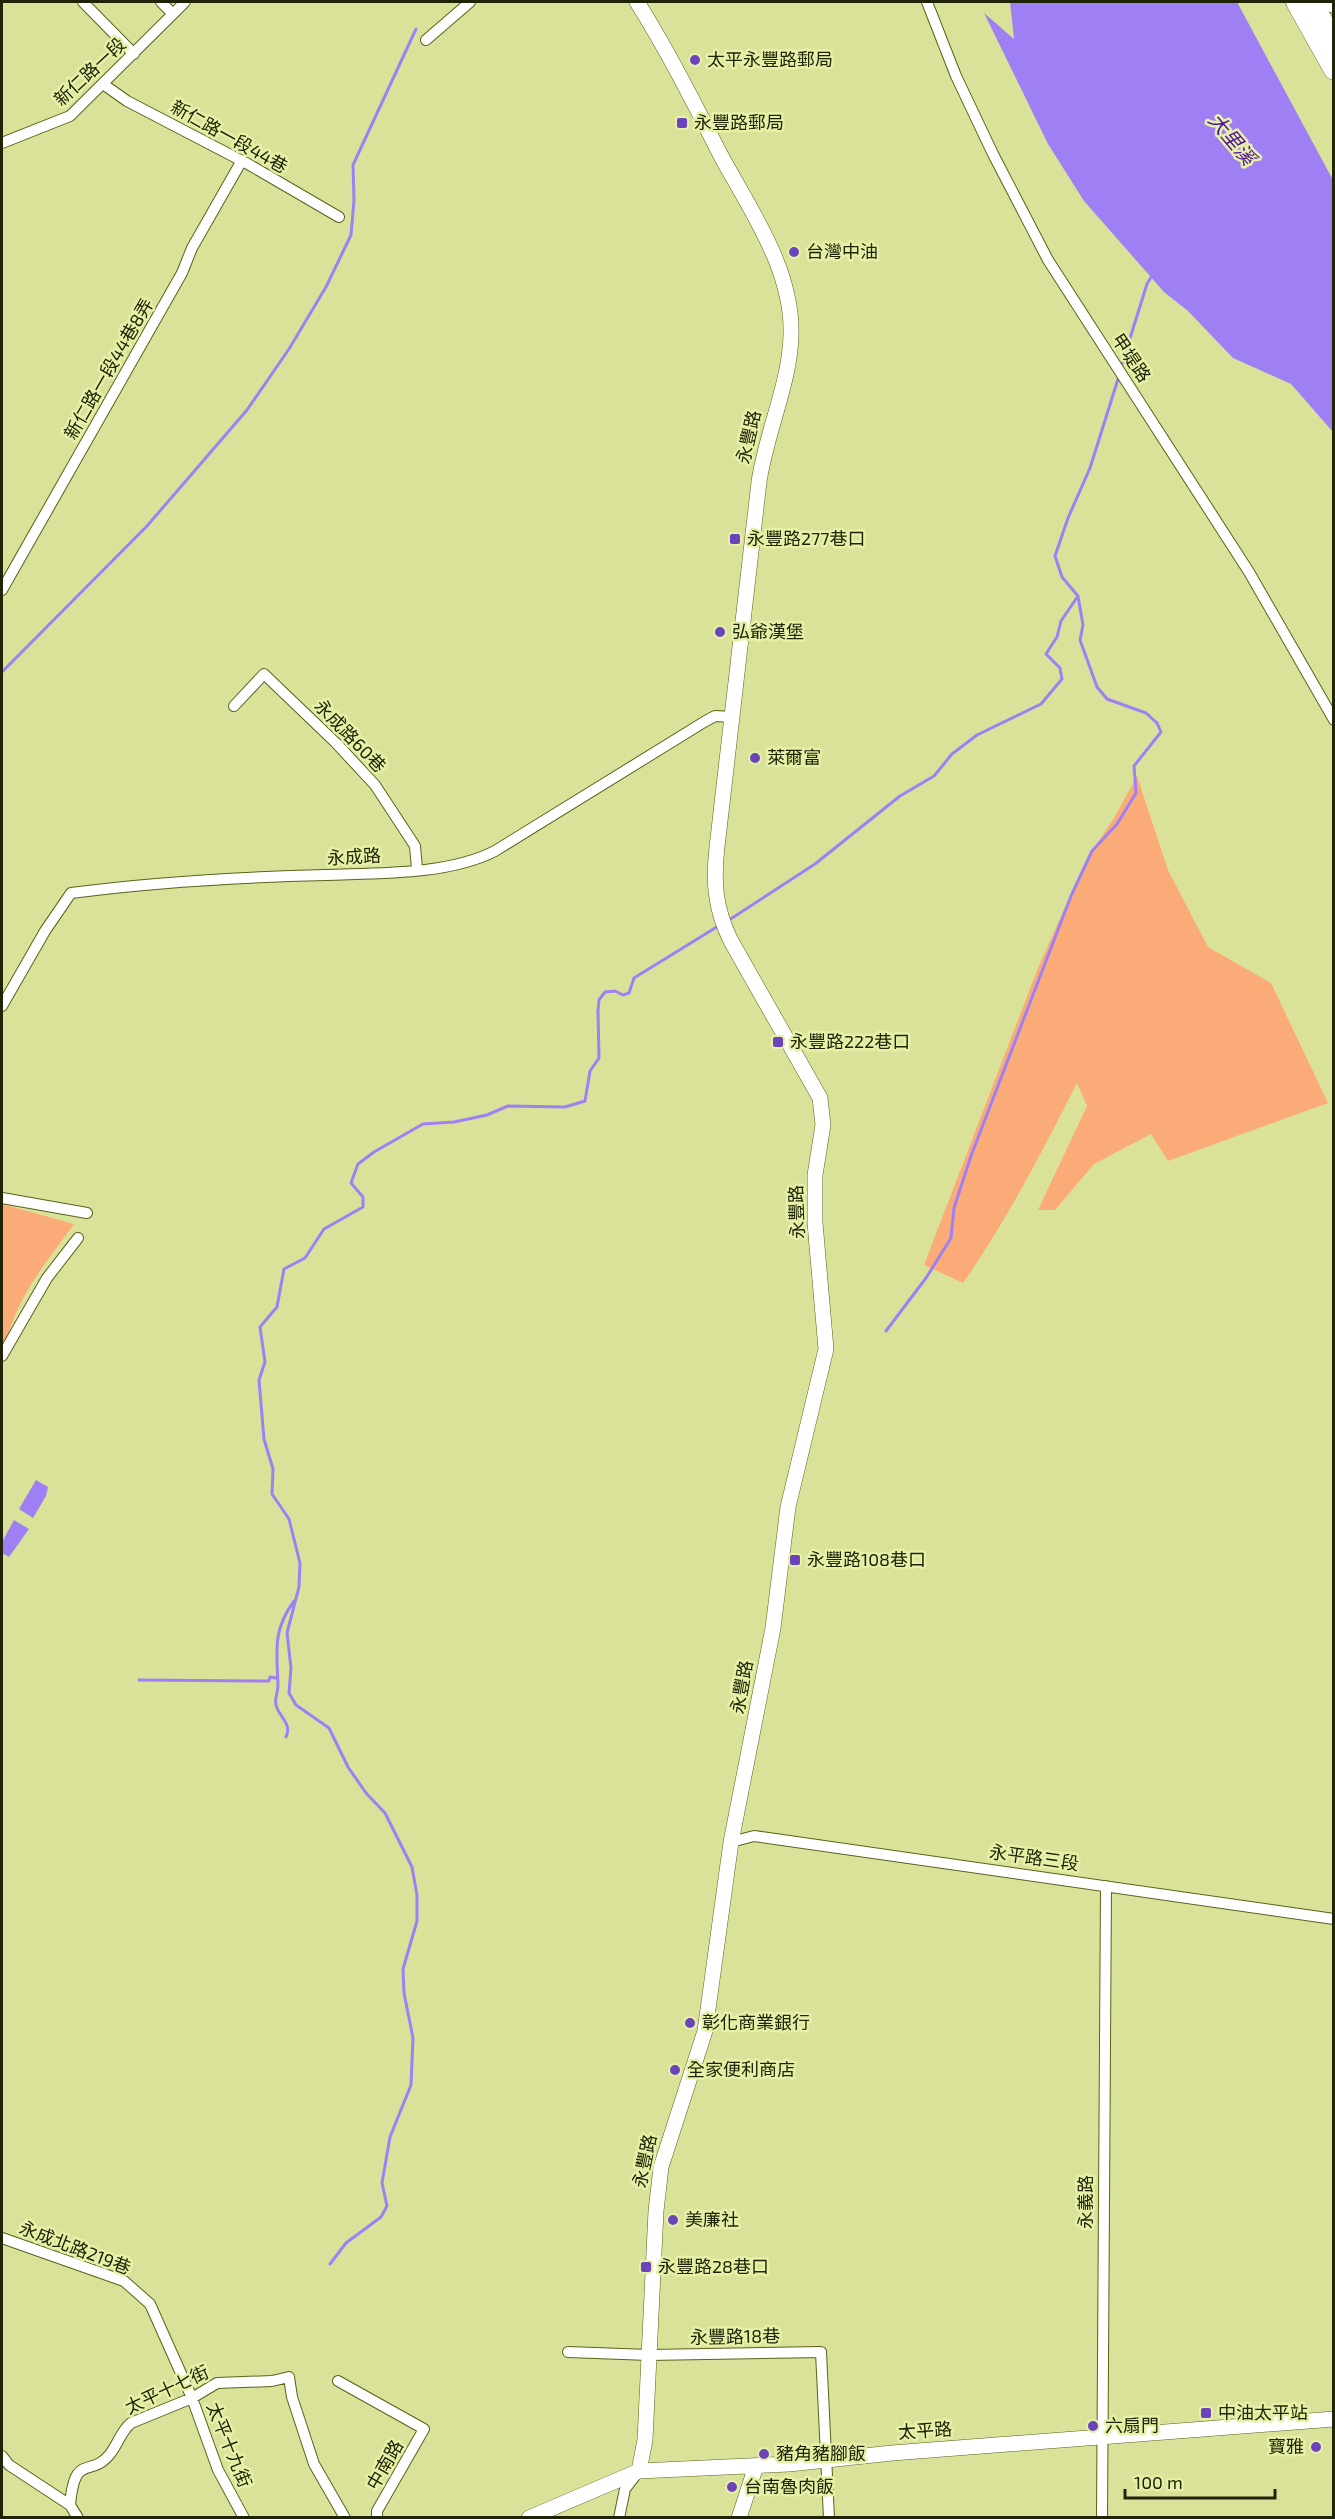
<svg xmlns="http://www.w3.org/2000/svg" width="1335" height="2519" font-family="'Exo 2','Noto Sans TC',sans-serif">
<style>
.green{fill:#faab77}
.water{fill:#9f80f4}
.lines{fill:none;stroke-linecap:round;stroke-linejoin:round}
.stream{stroke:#9f80f4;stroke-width:3}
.street-casing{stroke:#5b6119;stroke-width:12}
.secondary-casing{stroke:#5b6119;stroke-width:16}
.highway-casing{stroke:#5b6119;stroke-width:21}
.street{stroke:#fff;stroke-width:10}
.secondary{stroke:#fff;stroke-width:15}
.highway{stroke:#fff;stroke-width:20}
.poi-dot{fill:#6b44bc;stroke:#e7f0a7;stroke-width:2}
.labels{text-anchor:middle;stroke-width:5;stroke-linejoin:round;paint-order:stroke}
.poi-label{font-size:18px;fill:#202306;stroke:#e7f0a7;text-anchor:start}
.street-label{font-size:18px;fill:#202306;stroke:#e7f0a7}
.water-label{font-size:20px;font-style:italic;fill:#4d109d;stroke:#e7f0a7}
</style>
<rect width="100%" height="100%" fill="#dae29a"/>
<!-- green -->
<path class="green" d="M1137,776L1168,870L1208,947L1271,983L1328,1103L1168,1161L1151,1134L1094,1164L1055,1210H1038L1087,1106L1077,1083C1042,1152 1007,1220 963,1283L924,1265L1038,968L1086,860L1114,818Z
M2,1204L74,1224C46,1263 17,1296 6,1343H2Z"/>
<!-- water -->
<path class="water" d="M1010,2H1237L1333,180V432L1291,384L1233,358L1188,311L1164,292L1084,201L1048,144L984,13L1014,39Z
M36,1480L48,1487L46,1496L33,1518L19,1509Z
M14,1520L29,1529L9,1557L2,1553V1542Z"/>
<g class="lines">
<!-- stream -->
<path class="stream" d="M1121,367L1147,284L1153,274
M2,672L147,526L247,410L289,349L326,287L351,235L354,200L353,165L416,29
M729,920L815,864L900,796L934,776L952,754L977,735L1041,704L1062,679L1060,668L1046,654L1057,637L1061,621L1078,596
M886,1331L926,1278L951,1238L954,1208L971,1156L1071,896L1092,851L1117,824L1136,793L1134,766L1161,732L1157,723L1146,713L1107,699L1097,687L1080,640L1083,625L1078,596L1062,577L1055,556L1068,518L1090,468L1119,376
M139,1680L269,1681L270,1677L276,1678
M286,1737C292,1725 281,1718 277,1708C273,1700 278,1693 278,1686C277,1652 272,1631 294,1601
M330,2264L346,2243L381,2217L387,2206L382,2183L390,2137L411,2085L413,2038L404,1993L403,1969L417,1921V1895L412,1867L385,1813L366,1793L348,1767L329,1728L296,1705L289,1693L291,1668L287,1633L299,1587L300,1563L289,1519L272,1494L273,1469L264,1439L259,1380L265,1362L260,1327L277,1307L284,1269L305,1258L324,1229L363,1207V1197L351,1183L358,1164L374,1152L423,1124L454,1122L487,1115L508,1106L565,1107L585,1101L590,1071L599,1058L598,1011L599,1000L605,992L615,991L623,995L629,993L634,978L720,925"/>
<!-- street casing -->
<g class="street-casing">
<path id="street" d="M83,2L134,54
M161,2L173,14
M927,2L956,76L993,154L1048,260L1249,572L1334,720
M426,40L470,2
M103,84L127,101L248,164L339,217
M2,143L70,116L185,2
M2,590L182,273L192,248L241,162
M234,706L264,674L336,743L375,785L415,846L417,869
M2,1006L45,931L71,893C155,882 241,877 326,875C379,873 448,875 495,851L704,722L715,716L732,717
M2,1198L87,1213
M2,1356L47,1278L78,1238
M731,1842L754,1836L1334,1919
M2,2238L124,2281L150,2304L192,2398L218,2470L244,2518
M568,2352L649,2355L821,2352L829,2518
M338,2381L424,2429L377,2511V2518
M2,2456L9,2465L70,2505
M78,2518L70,2505C75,2451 90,2479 110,2454C118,2444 121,2431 131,2423L192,2398L217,2383L272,2381L289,2377L292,2397L314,2464L345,2518
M619,2518L625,2489L638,2472
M1102,2518L1106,1886"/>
</g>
<!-- secondary casing -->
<g class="secondary-casing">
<path id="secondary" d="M637,2C668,51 694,103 720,154C750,210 793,269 791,335C790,383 766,433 759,482L717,847C713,882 715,909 731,941L820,1098L823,1125L815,1175V1223L826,1349L788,1507L773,1628L731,1842L705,2031L661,2167L656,2211L645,2440L639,2471
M529,2518L639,2471L789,2464L892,2453L1334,2419
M739,2518L756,2466"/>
</g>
<!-- highway casing -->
<g class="highway-casing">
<path id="highway" d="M1296,2L1334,70
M1312,2L1334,41
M1333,2L1334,3"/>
</g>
<!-- street -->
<use href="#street" class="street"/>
<!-- secondary -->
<use href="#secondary" class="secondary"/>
<!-- highway -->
<use href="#highway" class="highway"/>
</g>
<!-- markers -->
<g class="poi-dot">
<circle cx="695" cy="60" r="6"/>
<rect x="676" y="117" width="12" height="12" rx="3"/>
<circle cx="794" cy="252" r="6"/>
<rect x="729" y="533" width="12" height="12" rx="3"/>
<circle cx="720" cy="632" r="6"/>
<circle cx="755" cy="758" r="6"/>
<rect x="772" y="1036" width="12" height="12" rx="3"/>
<rect x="789" y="1554" width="12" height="12" rx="3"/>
<circle cx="690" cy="2023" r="6"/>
<circle cx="675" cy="2070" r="6"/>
<circle cx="673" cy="2220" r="6"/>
<rect x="640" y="2261" width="12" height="12" rx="3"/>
<rect x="1200" y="2407" width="12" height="12" rx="3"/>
<circle cx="1093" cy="2426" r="6"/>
<circle cx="1316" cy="2447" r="6"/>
<circle cx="764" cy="2454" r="6"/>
<circle cx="732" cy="2487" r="6"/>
</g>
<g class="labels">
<!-- poi labels -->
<g class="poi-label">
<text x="707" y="66">太平永豐路郵局</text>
<text x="694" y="129">永豐路郵局</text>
<text x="806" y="258">台灣中油</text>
<text x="747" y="545">永豐路277巷口</text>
<text x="732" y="638">弘爺漢堡</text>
<text x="767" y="764">萊爾富</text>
<text x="790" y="1048">永豐路222巷口</text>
<text x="807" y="1566">永豐路108巷口</text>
<text x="702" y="2029">彰化商業銀行</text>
<text x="687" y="2076">全家便利商店</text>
<text x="685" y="2226">美廉社</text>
<text x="658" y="2273">永豐路28巷口</text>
<text x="1218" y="2419">中油太平站</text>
<text x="1105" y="2432">六扇門</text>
<text x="1304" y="2453" text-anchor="end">寶雅</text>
<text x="776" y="2460">豬角豬腳飯</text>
<text x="744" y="2493">台南魯肉飯</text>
</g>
<!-- street labels -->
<g class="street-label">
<text transform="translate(90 72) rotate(-43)" y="6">新仁路一段</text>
<text transform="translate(229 137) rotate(29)" y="6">新仁路一段44巷</text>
<text transform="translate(1131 358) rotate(56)" y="6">甲堤路</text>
<text transform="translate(109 369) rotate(-60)" y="6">新仁路一段44巷8弄</text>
<text transform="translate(749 437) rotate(-77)" y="6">永豐路</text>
<text transform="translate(350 736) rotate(46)" y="6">永成路60巷</text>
<text transform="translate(354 857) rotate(-3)" y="6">永成路</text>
<text transform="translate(797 1212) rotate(-92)" y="6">永豐路</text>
<text transform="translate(742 1687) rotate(-80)" y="6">永豐路</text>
<text transform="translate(1034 1858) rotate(8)" y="6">永平路三段</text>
<text transform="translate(645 2161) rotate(-78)" y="6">永豐路</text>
<text transform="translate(1086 2202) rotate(-90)" y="6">永義路</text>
<text transform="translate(75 2248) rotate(21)" y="6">永成北路219巷</text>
<text transform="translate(735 2337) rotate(-1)" y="6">永豐路18巷</text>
<text transform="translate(167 2390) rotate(-25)" y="6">太平十七街</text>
<text transform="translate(925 2431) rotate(-4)" y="6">太平路</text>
<text transform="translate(229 2445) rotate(68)" y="6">太平十九街</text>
<text transform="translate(385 2465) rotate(-60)" y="6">中南路</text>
</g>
<!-- water labels -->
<g class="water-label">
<text transform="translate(1232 139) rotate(50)" y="7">大里溪</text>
</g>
</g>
<!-- border -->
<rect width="1335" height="2519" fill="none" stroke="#202306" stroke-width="6"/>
<!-- scale -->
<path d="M1125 2489v9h150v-9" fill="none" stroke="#202306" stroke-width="3"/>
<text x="1134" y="2489" font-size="18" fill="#202306" stroke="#e7f0a7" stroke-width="4.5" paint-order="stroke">100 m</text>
</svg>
